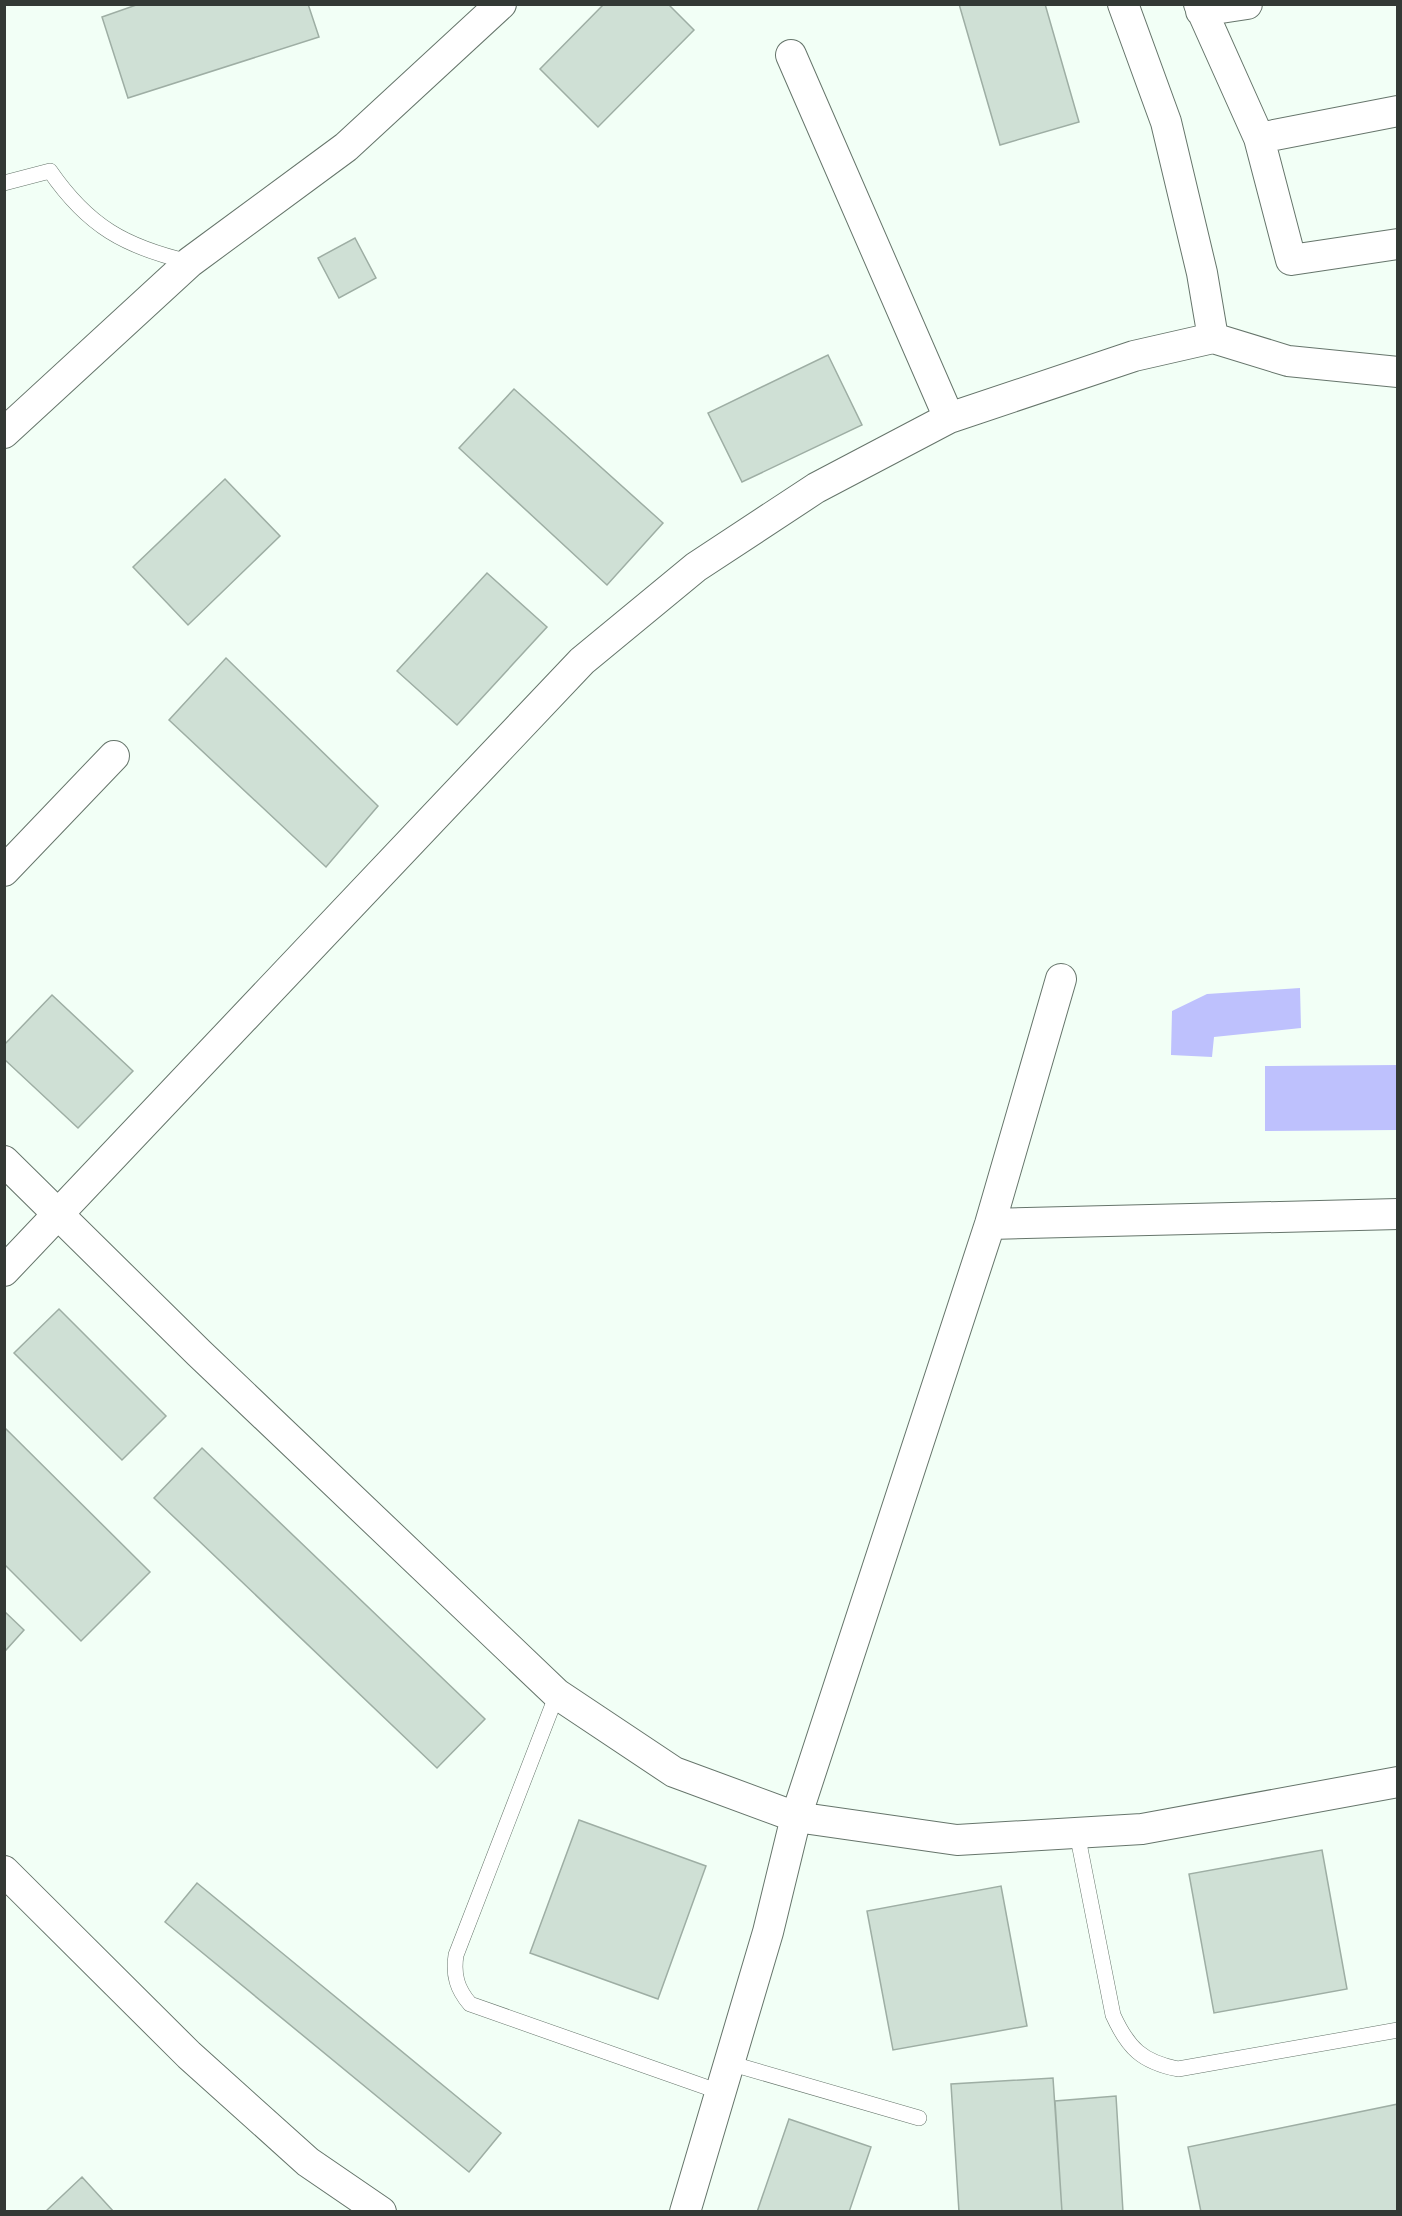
<svg xmlns="http://www.w3.org/2000/svg" width="1402" height="2216" font-family="Quicksand,sans-serif">
<style>
.water{fill:#bec1fd}
.building{fill:#cfe0d5;stroke:#9eaea4;stroke-width:1.5}
.lines{fill:none;stroke-linecap:round;stroke-linejoin:round}
.service-casing{stroke:#66756b;stroke-width:16}
.minor-casing{stroke:#66756b;stroke-width:32}
.service{stroke:#fff;stroke-width:15}
.minor{stroke:#fff;stroke-width:30}
</style>
<rect width="100%" height="100%" fill="#f2fff6"/>
<!-- water -->
<path class="water" d="M1300,988L1301,1028L1214,1037L1212,1057L1171,1055L1172,1011L1207,994Z
M1397,1065V1130L1265,1131V1066Z"/>
<!-- building -->
<path class="building" d="M139,4H308L319,37L128,98L102,17Z
M604,4H668L694,30L598,127L540,69Z
M959,4H1045L1079,122L1000,145Z
M355,238L376,278L339,298L318,258Z
M828,355L862,425L742,482L708,413Z
M514,389L663,523L607,585L459,448Z
M225,479L280,536L188,625L133,567Z
M487,573L547,627L457,725L397,671Z
M226,658L378,806L326,867L169,720Z
M52,995L133,1071L78,1128L4,1059V1045Z
M59,1309L166,1416L122,1460L14,1353Z
M4,1427L150,1572L81,1641L4,1564Z
M202,1448L485,1719L437,1768L154,1498Z
M4,1611L24,1630L6,1650L4,1649Z
M579,1820L706,1866L658,1999L530,1953Z
M1322,1850L1347,1989L1214,2013L1189,1874Z
M197,1883L501,2133L469,2172L165,1922Z
M1001,1886L1027,2026L893,2050L867,1911Z
M1053,2078L1062,2212H959L951,2084Z
M1116,2096L1123,2212H1062L1055,2101Z
M1398,2104V2212H1201L1188,2147Z
M789,2119L871,2147L849,2212H757Z
M82,2177L114,2212H45Z"/>
<g class="lines">
<!-- service casing -->
<g class="service-casing">
<path id="service" d="M4,183L50,171C88,226 125,247 190,262
M557,1694L456,1955C453,1975 457,1989 470,2004L720,2092
M1077,1833L1113,2015C1128,2048 1142,2062 1178,2069L1398,2030
M729,2063L919,2118"/>
</g>
<!-- minor casing -->
<g class="minor-casing">
<path id="minor" d="M1123,4L1166,122L1202,273L1213,338
M1199,4L1259,138L1291,260L1398,244
M1201,11L1247,4
M791,55L949,418
M1259,138L1398,111
M4,433L190,262L346,147L501,4
M4,871L114,756
M4,1161L199,1353L557,1694L674,1772L796,1817L957,1840L1142,1829L1398,1782
M990,1224L1398,1214
M4,1271L582,661L696,567L816,488L949,418L1134,356L1213,338L1288,361L1398,372
M4,1871L189,2055L308,2162L381,2212
M685,2212L768,1932L796,1817L990,1224L1061,979"/>
</g>
<!-- service -->
<use href="#service" class="service"/>
<!-- minor -->
<use href="#minor" class="minor"/>
</g>
<!-- border -->
<rect width="1402" height="2216" fill="none" stroke="#333935" stroke-width="12"/>
</svg>
